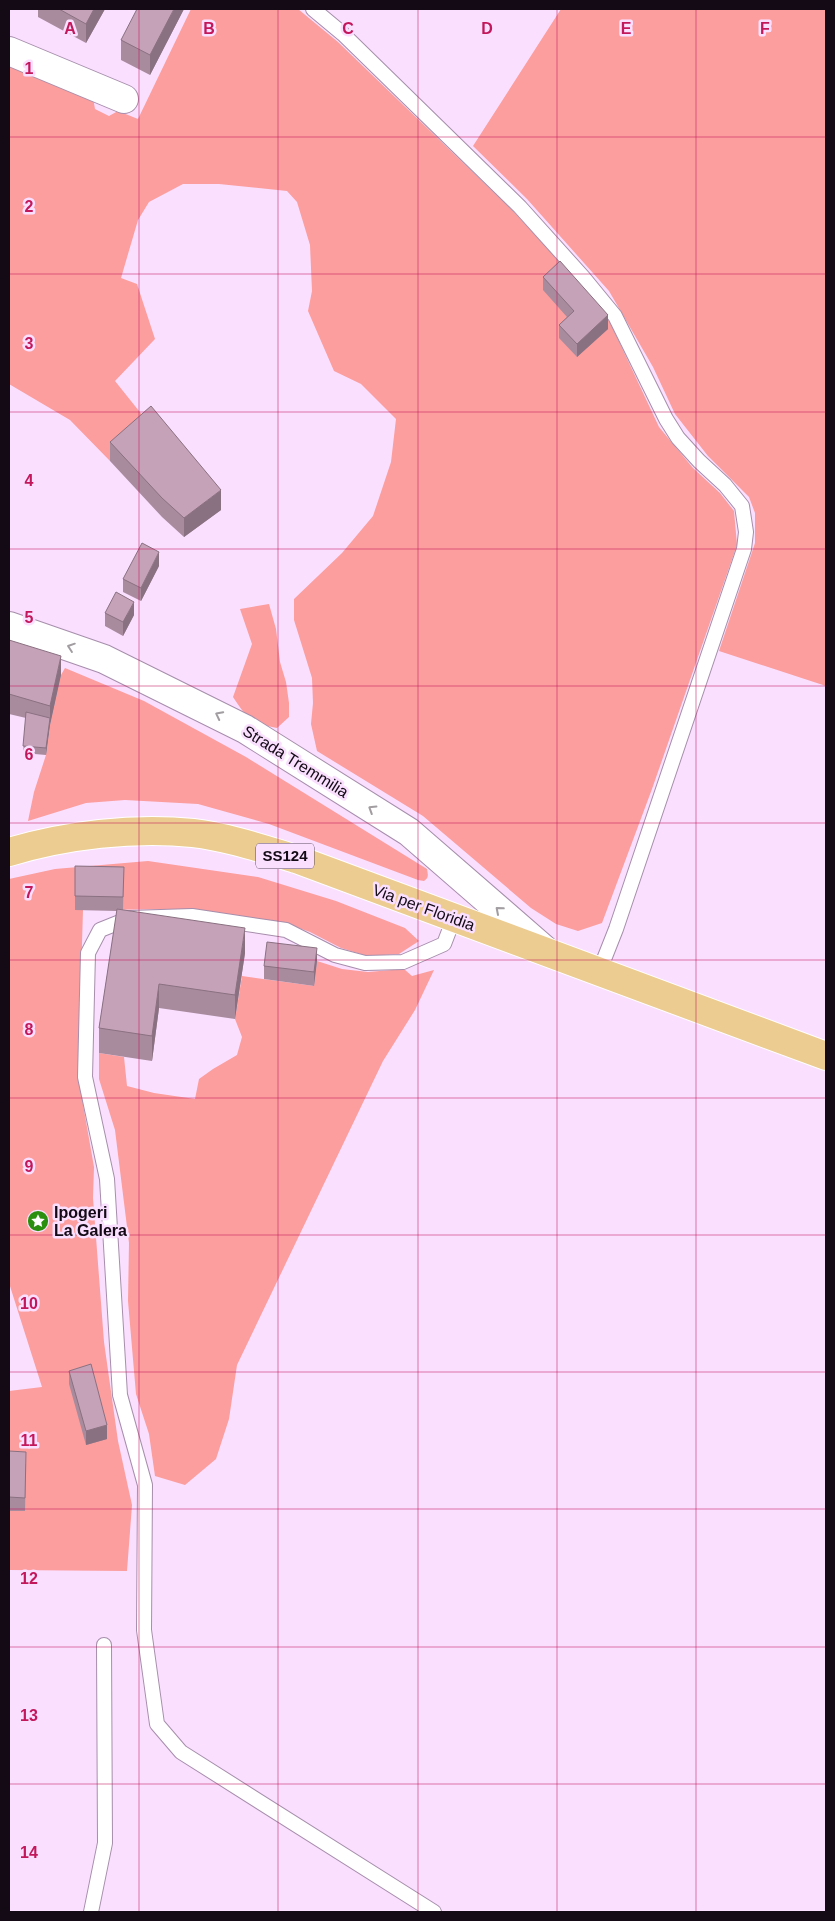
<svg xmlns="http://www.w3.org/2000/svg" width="835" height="1921" font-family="Arial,sans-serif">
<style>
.green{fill:#fb9e9d}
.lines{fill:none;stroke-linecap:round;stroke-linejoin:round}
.lane-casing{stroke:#a78eac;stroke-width:16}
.street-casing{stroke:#a78eac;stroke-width:30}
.secondary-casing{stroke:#a78eac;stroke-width:30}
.primary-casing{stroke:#fff;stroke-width:30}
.lane{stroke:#fff;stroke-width:14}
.street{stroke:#fff;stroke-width:28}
.secondary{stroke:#fff;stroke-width:28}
.primary{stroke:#eccc91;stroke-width:28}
.wall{fill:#a98b9e}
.shaded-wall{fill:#8a7181}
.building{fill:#c5a2b8;stroke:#8a7181}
.oneway{stroke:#a19da1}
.grid{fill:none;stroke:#c2185b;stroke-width:1;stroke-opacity:0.55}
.labels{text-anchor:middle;stroke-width:5;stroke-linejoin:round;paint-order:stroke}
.shield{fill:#fadfff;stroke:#584a5b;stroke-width:1}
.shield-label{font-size:15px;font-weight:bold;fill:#130a15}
.street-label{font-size:16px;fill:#130a15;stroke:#fadfff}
.poi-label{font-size:16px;font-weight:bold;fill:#130a15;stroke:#fadfff;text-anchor:start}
.grid-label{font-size:16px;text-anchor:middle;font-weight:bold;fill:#c2185b;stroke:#fadfff;stroke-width:5;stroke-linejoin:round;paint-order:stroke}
</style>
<rect width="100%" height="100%" fill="#fadfff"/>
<!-- green -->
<path class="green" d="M191,9H298L338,42L513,211L567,269L608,318L659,427L693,468L720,493L734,511L737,545L652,789L602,923L578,931L556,924L531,908L423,816L317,751L311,724L313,703L312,678L294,620V599L342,553L373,516L391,462L396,419L361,384L334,371L308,311L312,291L310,245L297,202L287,191L219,184H183L149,202L138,220L121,278L137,284L155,339L115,381L151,426L110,461L70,420L9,384V63L93,98L95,109L109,116L118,111L138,119Z
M561,9H826V686L719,651L755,543V513L749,497L708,456L675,414L653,367L609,291L527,199L473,146Z
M269,604L276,629L280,662L286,682L289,703V717L277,728C252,724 246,717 233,697L252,644L240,609Z
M65,668L144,701L246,757L427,869C428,875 429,878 424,881L418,880L269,824L198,804L125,800L86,803L28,821L34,792L46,755L50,725L61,675Z
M148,861L258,877L336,901L405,928L419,941L399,954L367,956L341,948L310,932L284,923L184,909L83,910L78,1076L94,1167L93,1198L104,1342L118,1441L132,1505L127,1571L9,1570V1391L42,1387L9,1283V879L55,869Z
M317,961L342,969L368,972L404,969L412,976L434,970L415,1010L383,1061L237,1365L229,1419L216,1459L185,1485L155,1476L149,1434L136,1394L128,1301L129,1243L115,1130L99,1079V1053L124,1057L127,1086L154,1093L195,1099L199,1079L213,1069L237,1055L242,1037L235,1019L242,976L314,986Z"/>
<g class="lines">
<!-- lane casing -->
<g class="lane-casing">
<path id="lane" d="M313,9L343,34L520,207L583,277L615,316L666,419L678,438L699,461L725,485L742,506L746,532L744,549L616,929L599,972
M91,1912L105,1843L104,1645
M434,1912L181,1752L157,1724L144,1630L145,1485L120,1395L107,1179L85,1077L88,953L100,930L130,918L192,916L286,930L335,955L365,963L403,962L444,944L454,918"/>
</g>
<!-- street casing -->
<g class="street-casing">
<path id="street" d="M9,51L124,99"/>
</g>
<!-- secondary casing -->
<g class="secondary-casing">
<path id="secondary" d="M9,626L104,659L245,729L409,832L546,951"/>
</g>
<!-- primary casing -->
<g class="primary-casing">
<path id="primary" d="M9,852C66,835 133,827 193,833C228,837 263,849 296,859L826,1056"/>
</g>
<!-- lane -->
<use href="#lane" class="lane"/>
<!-- street -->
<use href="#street" class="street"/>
<!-- secondary -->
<use href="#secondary" class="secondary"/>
<!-- primary -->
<use href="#primary" class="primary"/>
</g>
<!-- wall -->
<path class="wall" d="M38,9H105L86,43L38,17Z
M184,9L150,75L121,60V40Z
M543,277L608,329L577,357L559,338V325L567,317L543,290Z
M110,442L221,510L184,537L162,517L110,461Z
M159,566L141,601L123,592V579Z
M105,613L134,615L123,636L105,626Z
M9,640L61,675L50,725L46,755L23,753L26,718L9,714Z
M75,866L124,867L123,910L245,953L235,1019L159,1008L152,1061L99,1053V1028L117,911L75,910Z
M317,961L314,986L264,979V966Z
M69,1371L107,1439L86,1445L69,1384Z
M9,1451L26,1465L25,1511H9Z"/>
<!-- shaded-wall -->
<path class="shaded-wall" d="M94,9H105L86,43V24Z
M174,9H184L150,75V55Z
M608,315V329L577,357V344Z
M221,490V510L184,537V518Z
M159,552V566L141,601V588Z
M134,602V615L123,636V622Z
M61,656V675L50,725L46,755V748L50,718V706Z
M245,928V953L235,1019V995Z
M317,948V961L314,986V972Z
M159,984V1008L152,1061V1036Z
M107,1425V1439L86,1445V1431Z"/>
<!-- building -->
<path class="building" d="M59,9H94L86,24Z
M137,9H174L150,55L121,40Z
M560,261L608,315L577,344L559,325L574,311L543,277Z
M151,406L221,490L184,518L162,498L110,442Z
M142,543L159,552L141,588L123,579Z
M116,592L134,602L123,622L105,613Z
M9,640L61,656L50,706L9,694Z
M26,712L50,718L46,748L23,746Z
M75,866L124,867L123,897L75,896Z
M117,909L245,928L235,995L159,984L152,1036L99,1028Z
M267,942L317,948L314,972L264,966Z
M91,1364L107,1425L86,1431L69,1371Z
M9,1451L26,1452L25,1498L9,1497Z"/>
<!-- one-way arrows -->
<defs><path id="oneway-chevron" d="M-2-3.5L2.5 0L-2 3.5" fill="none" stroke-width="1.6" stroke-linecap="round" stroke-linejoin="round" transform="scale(1.25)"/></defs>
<g class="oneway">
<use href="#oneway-chevron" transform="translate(71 647) rotate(-161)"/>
<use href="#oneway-chevron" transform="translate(219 715) rotate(-153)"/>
<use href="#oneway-chevron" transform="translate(372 809) rotate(-148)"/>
<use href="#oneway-chevron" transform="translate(499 910) rotate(-139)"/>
</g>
<!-- grid -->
<path class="grid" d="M139,9V1912M278,9V1912M418,9V1912M557,9V1912M696,9V1912M9,137H826M9,274H826M9,412H826M9,549H826M9,686H826M9,823H826M9,960H826M9,1098H826M9,1235H826M9,1372H826M9,1509H826M9,1647H826M9,1784H826"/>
<!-- icons -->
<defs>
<g id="sight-disc" transform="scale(1.125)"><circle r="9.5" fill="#2a8f0e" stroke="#fadfff"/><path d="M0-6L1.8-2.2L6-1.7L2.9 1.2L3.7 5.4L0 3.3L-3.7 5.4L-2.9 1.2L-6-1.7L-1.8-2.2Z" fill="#fff"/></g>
</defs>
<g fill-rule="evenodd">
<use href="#sight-disc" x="38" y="1221"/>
</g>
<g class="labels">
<!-- shield labels -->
<rect class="shield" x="256" y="843.5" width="58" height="25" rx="4"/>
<g class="shield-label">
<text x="285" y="861">SS124</text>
</g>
<!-- street labels -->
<g class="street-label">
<text transform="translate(296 761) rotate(32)" y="6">Strada Tremmilia</text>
<text transform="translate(424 907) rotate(20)" y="6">Via per Floridia</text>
</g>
<!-- poi labels -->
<g class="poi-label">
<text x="54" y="1218">Ipogeri<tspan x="54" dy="18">La Galera</tspan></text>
</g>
</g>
<g class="grid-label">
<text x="70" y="34">A</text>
<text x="209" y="34">B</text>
<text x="348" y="34">C</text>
<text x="487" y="34">D</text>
<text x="626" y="34">E</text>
<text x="765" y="34">F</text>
<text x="29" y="74">1</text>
<text x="29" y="212">2</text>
<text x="29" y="349">3</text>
<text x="29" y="486">4</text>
<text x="29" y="623">5</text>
<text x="29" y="760">6</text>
<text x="29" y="898">7</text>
<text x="29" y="1035">8</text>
<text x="29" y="1172">9</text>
<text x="29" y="1309">10</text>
<text x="29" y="1446">11</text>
<text x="29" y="1584">12</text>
<text x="29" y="1721">13</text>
<text x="29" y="1858">14</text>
</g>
<!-- border -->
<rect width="835" height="1921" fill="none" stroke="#130a15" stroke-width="20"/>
</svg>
